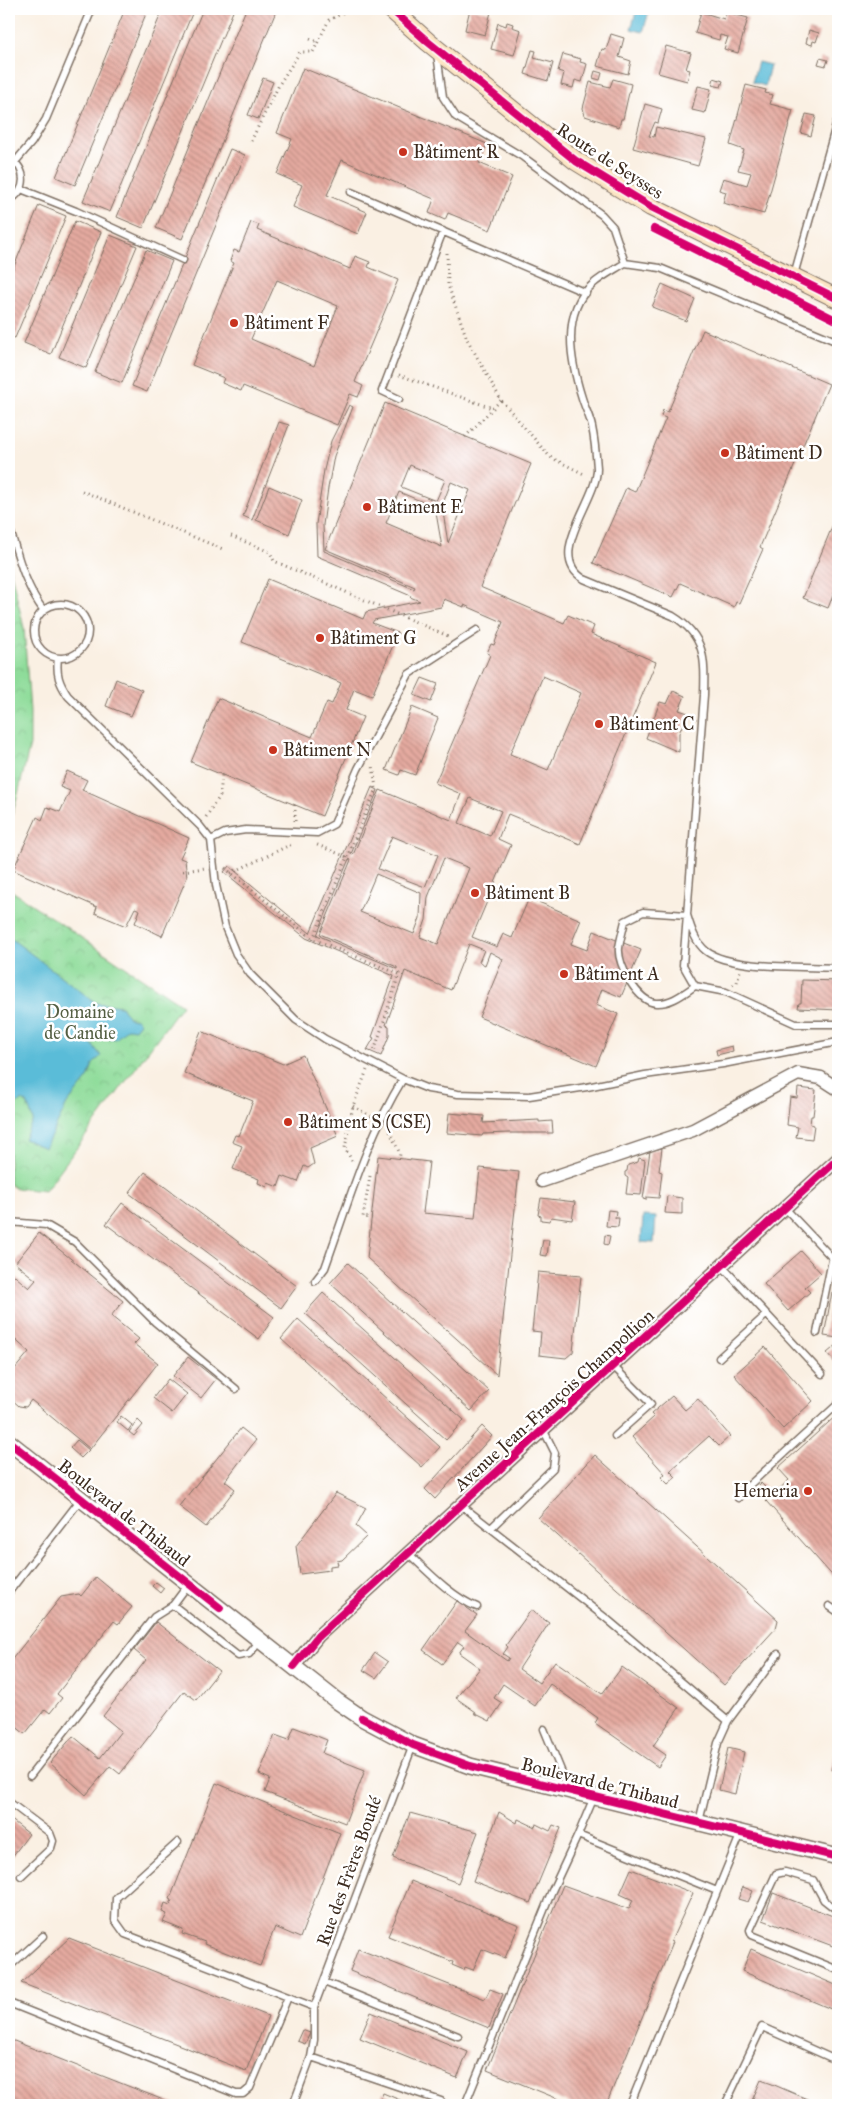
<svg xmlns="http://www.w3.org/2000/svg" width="847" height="2114" font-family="'IM FELL Great Primer',serif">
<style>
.park{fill:url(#park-crowns);stroke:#64835c}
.water{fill:#5abcd8;stroke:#4a737b}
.building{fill:url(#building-back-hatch);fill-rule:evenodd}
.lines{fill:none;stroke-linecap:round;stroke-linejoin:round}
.service-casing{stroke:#7e6f63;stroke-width:9}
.minor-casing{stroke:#7e6f63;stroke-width:15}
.tertiary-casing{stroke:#7e6f63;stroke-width:18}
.secondary-casing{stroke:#7e6f63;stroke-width:20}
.path{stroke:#7e6f63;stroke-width:3;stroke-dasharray:1 4;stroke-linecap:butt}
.service{stroke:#fff;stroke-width:6}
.minor{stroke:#fff;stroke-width:12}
.tertiary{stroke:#fff;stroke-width:15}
.secondary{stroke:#fce5c4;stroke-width:18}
.cycleway-casing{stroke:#fff;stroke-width:11}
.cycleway{stroke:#d6006c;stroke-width:8}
.poi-dot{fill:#c8321e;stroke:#fff;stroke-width:2}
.labels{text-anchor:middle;stroke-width:5;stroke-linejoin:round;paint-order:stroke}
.poi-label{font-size:18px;fill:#3b2a1e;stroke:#fff;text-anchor:start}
.street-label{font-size:18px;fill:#3b2a1e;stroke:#fff}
.park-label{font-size:18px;fill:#545f43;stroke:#fff}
</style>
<defs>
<pattern id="park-crowns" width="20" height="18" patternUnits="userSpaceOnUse" patternTransform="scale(1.25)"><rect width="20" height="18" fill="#8edc9a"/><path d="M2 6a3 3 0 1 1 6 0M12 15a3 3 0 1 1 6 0" fill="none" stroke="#7bbd84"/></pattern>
<pattern id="building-back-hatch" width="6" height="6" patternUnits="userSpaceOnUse" patternTransform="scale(1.25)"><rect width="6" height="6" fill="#e5aaa0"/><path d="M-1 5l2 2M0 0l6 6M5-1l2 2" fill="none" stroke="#bb8b82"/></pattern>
</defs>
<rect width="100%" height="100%" fill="#fff"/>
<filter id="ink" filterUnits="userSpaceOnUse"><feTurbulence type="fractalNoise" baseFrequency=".02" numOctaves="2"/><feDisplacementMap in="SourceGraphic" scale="10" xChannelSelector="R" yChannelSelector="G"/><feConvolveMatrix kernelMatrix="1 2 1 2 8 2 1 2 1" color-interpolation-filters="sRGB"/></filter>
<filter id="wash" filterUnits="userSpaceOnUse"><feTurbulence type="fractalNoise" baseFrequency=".0096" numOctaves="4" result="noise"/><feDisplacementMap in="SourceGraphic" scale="20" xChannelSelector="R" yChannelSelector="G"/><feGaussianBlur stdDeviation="1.12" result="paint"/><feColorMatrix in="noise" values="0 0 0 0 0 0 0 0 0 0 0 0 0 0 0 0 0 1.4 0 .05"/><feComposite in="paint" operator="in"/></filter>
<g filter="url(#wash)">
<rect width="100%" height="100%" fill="#faf0e3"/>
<!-- park -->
<path class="park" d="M9,564L24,628L30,711V745L16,802L9,824Z
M9,889L182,1005L45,1191L15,1188L9,1184Z"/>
<!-- water -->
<path class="water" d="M637,9H650L643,32L631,29Z
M758,62L770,65L765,86L752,82Z
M9,937L96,1003L121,1006L129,1018L137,1019L140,1023L135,1029L127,1028L116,1039L94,1036L89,1040L101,1056L93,1064L88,1078L67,1104L45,1148L24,1139L33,1120L27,1103L22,1100L9,1110Z
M643,1216L656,1217L654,1243L641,1242Z"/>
<g id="blocks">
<!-- building -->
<path class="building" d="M125,9H148L75,185L56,177Z
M163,9H194L110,212L83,201Z
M203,9H234L143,228L117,217Z
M246,9H277L182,239L156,228Z
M470,9L491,12L485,35L465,30Z
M701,12L724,19L726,12L748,18L738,53L724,49L728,37L720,35L719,40L695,33Z
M507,22L513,24L512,27L521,30L514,55L491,49L498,23L506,26Z
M809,30L819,33L816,42L813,41L812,45L806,43Z
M611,34L624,38L619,57L631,61L628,74L597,66L602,49L606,50Z
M666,46L691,53L686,69L690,70L687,81L658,73Z
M532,50L536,51L534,58L553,63L548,81L525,74Z
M563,54L581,59L580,62L587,64L582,82L575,80L573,88L561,85L564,73L558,71Z
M820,58L828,60L826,66L818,64Z
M303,68L487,144L479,163L512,177L490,230L448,213L445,220L429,213L434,199L342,160L327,195L367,212L358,234L293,207L302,185L277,174L292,139L277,133Z
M595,71L602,73L600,80L593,78Z
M263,78L273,82L258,119L248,115Z
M714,78L723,81L721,87L712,85Z
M613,79L631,84L623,119H621L619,127L585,116L583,108L590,82L610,87Z
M746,85L766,90L765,93L773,95L770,104L793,110L764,214L723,203L726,192L719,190L723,178L747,185L751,173L738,170L744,150L730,145Z
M698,86L711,89L705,113L692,110Z
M645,104L662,109L658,123L655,122L649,136L654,137L656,127L706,139L698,166L633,148Z
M806,114L816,116L811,136L801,133Z
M230,149L245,155L147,392L132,386Z
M39,205L66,216L15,338L9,336V279Z
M75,221L101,232L51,354L24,343Z
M251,222L259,225L257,230L350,269L355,256L370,262L368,267L398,280L355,382L363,386L358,397L350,394L337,425L243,386L241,391L222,383L224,378L192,365L234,263L230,261L234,250L239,252ZM277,280L338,306L314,366L251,339Z
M110,235L137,246L86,368L59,357Z
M146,250L172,261L122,383L95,372Z
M662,284L695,299L686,321L652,307Z
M703,330L829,384L760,547L763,549L739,603L736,602L734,607L680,583L673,597L593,563L626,488L635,492L666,418L661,416L663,410L668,412Z
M385,403L531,464L480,587L564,623L568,615L594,626L591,634L656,662L580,844L508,814L498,839L511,845L472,937L497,947L503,934L512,938L529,898L581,920L571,944L587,950L594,931L641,950L621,997L602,989L596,1005L618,1014L596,1066L479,1017L503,959L490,952L485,965L479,962L484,950L469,944L451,990L405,971L386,1025L389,1026V1036L381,1056L367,1050L374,1038L372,1037L394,976L306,938L224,872L229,866L310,933L372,787L378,790L351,854L353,855L380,790L451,820L461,794L435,783L490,655L487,653L491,644L494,645L503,622L464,605V607L444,599L441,607L374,620L372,623L398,633L372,696L354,689L346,710L363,717L322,816L191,762L218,698L312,737L327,702L332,704L341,683L242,642L268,579L363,619L366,612L420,601L410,597L411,596L317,556L316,524L324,470L331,441L349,405L353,407L334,456L328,488L323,525L324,551L414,589L415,587L325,549ZM410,465L445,480L436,501L401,487ZM451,482L470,490L448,543L442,506ZM399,492L435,507L442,547L386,523ZM543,676L581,693L548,770L510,754ZM470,798L501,811L490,836L459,823ZM392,836L438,855L425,887L378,869ZM444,858L469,868L438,944L420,937L426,920L428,897ZM349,859L351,860L320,934L397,967V969L317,935ZM376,874L421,893L420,918L414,934L360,912Z
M279,422L289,425L252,520L243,516Z
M269,486L302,500L289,534L256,520Z
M838,512V583L828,608L803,598Z
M422,678L438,684L431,702L414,695Z
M116,679L142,690L131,716L106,706Z
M673,691L685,696L679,710L688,713L679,733V752L646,738L660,702L667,704Z
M412,707L438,718L415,775L401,770L399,775L386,770Z
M67,771L87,780L82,790L189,838L180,858L185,860L187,877L162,936L135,923L140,910L135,908L126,926L95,913L97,907L13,870L37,817L42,820L47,807L60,812L70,791L60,787Z
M802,980L838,981V1010L798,1008L799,1003H801Z
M201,1031L283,1064L303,1055L338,1136L310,1148L314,1164L308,1168L304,1166L298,1182L282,1176L278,1187L268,1183L267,1187L258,1183L259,1179L233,1169L242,1146L232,1142L235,1135L239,1136L253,1101L184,1073Z
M732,1046L733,1051L717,1055L716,1050Z
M798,1088L816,1090L813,1116H811L810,1124L814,1125L812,1139L796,1137L798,1127L787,1125L790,1097L797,1098Z
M449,1113L484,1116L483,1123L539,1120V1122L552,1121L553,1133H509L483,1134L482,1136L447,1133Z
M662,1148L659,1171L662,1172L659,1198L646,1197V1200L643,1199L650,1151Z
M378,1156L429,1162L423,1213L475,1218L480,1168L519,1172L497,1375L367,1258Z
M639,1158L645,1160L641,1195L626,1194L628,1178L625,1176V1172L627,1171L628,1165L638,1162Z
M145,1172L297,1286L281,1308L129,1193Z
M667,1196L682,1198V1214L665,1213Z
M541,1198L575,1202L572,1220L551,1217L550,1221L541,1220V1216L538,1215Z
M122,1203L274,1317L259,1339L106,1224Z
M608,1210L616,1211L615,1218H619L618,1227L606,1226Z
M39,1233L123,1301L111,1316L139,1339L134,1344L158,1363L90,1449L31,1400L26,1407L19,1406L9,1397V1376L29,1352L9,1334V1271L29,1288L36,1280L15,1263Z
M605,1235L610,1236L608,1245L604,1244Z
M543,1240H549L547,1256L540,1255Z
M801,1251L821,1273L805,1287L810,1292L788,1311L764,1284Z
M348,1263L489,1391L471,1411L330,1283Z
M538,1272L581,1276L573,1352L566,1358L539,1355L541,1332L532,1331Z
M832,1292L838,1293V1338L824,1336Z
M323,1293L464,1420L446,1440L305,1313Z
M298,1319L440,1447L422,1467L281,1339Z
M838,1344V1366L827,1353Z
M765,1347L813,1401L783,1429L734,1375Z
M188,1357L216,1379L201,1398L173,1376Z
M168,1379L187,1394L172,1413L153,1398Z
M672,1396L685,1410L698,1399L730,1436L719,1446L709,1436L670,1471L676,1477L668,1484L661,1477L665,1474L632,1437L654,1417L651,1414Z
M838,1414V1582L766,1501L789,1480L778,1468Z
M121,1416L132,1425L128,1431L117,1422Z
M138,1420L143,1425L134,1436L129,1432Z
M482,1426L492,1436L435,1499L425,1489Z
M241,1428L256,1440L225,1481L235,1489L206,1527L179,1506Z
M77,1440L89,1450L81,1458L70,1448Z
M595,1455L778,1620L776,1628L724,1685L538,1518Z
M761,1483L765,1487L758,1492L755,1489Z
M336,1493L366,1508L356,1526L367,1536L342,1560L337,1561L338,1565L330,1566V1570L300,1574L296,1546Z
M96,1577L132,1607L118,1624L114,1621L57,1694L62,1698L50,1713L45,1709L25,1734L9,1721V1663L61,1597L79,1594L81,1596Z
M156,1582L164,1588L160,1593L152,1586Z
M457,1601L477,1615L465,1631L507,1661L509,1658L503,1654L508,1647L506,1645L531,1610L549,1623L519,1669L539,1683L555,1661L602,1694L622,1667L679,1708L653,1746L666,1755L658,1767L595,1723L598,1718L550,1684L535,1706L503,1684L494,1698L502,1703L490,1721L474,1713L476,1712L456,1698L480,1668L459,1653L464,1646L458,1642L442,1664L423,1650Z
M156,1622L219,1671L196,1700L184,1691L120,1774L110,1766L86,1795L50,1763L73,1736L100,1758L121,1731L103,1716L146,1660L134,1650Z
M375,1653L388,1662L376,1678L363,1670Z
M294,1727L327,1740L322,1753L365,1770L345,1823L265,1792L270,1779L259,1774L275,1735L289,1740Z
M838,1745V1772L831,1770Z
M728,1748L744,1752L735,1794L719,1790Z
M216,1783L340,1833L300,1938L275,1927L260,1966L204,1944L205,1942L182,1934L183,1930L163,1922L167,1914L162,1912L165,1903L170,1905L172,1900L170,1899Z
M499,1812L517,1823L518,1819L535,1827L536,1824L550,1831L553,1825L561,1828L530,1903L473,1881Z
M410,1813L478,1832L458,1883L393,1858Z
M9,1818L29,1834L9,1861Z
M631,1869L693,1893L671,1941L673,1942L606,2105H573L487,2070L563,1885L629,1909L633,1900L620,1894Z
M411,1881L519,1925L505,1958L482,1949L473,1970L465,1967L464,1970L452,1965L453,1962L388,1936Z
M743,1887L753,1891L748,1902L738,1899Z
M773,1893L838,1918V1948L763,1920Z
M69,1938L268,2016L246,2071L21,1983Z
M358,1949L485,1999L490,1989L503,1994L489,2028L350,1971Z
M751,1949L838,1986V2012L742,1971Z
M371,2012L468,2052L457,2078L360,2038Z
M302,2030L310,2033L305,2044L297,2041Z
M9,2039L176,2105H18L9,2102Z
M761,2080L772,2084L821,2105H750Z
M383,2093L412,2105H378Z"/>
</g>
</g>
<g filter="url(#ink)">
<use href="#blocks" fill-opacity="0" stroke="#7e6f63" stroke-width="1"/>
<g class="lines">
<!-- service casing -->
<g class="service-casing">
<path id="service" d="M437,54L443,97L456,117L523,157L602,215L613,227L625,263C614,270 602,276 593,284C560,312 571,363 582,398C585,408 590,417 592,427C595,441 596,454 597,468C598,500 544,555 584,579L673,616C706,636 705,660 704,695L687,915C691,928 695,942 706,951C730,970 807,966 838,968
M9,158C27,168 28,191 9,200
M15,162L32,142L46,119L92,9
M21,189L76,211L183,260
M351,192L586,293
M625,263L660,268L838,342
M794,275L838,118
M399,399L382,391L443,231
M9,526C18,556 25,586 44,611
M34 631a27 27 0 1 1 54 0a27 27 0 1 1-54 0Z
M58,658C56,674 59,683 68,696L200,826L211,840L216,885L225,927L236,954L250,974L296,1020L325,1039L403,1079L428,1089L458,1094L529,1096L587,1087L645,1075L723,1064L838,1042
M211,840L225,833L246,830L317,833L334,824L358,769L409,674L477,630
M695,986C683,994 671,1004 656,1003C638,1002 617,965 619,948C620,940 623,930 625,921L643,912L687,915L683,965L695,986L726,992L796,1024H838
M785,1208L838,1264
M9,1222L46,1225L75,1242L155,1322L236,1389
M722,1266L822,1374
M315,1281L325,1268C348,1204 367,1137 403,1079
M817,1333L832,1260
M719,1358L767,1314
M613,1366L651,1404L615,1436
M738,1498L744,1490L838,1404
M461,1505L607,1619L728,1721
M491,1528L553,1468L555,1453L543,1429
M408,1553C427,1571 453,1598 477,1607
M9,1592L81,1499
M173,1605L238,1656L249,1654L260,1641
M829,1606L838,1612
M544,1729L569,1790
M30,1776L154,1617L173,1605L188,1585
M594,1797L578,1835L717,1891
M9,1802L50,1833L53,1841L51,1848L21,1876
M699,1822L718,1743L728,1721L778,1654
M178,1842L116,1898L115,1920L125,1934L314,2007
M838,1911L824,1900L813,1880L785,1872L776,1874L750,1930L752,1935L838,1970
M9,1967L43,1936
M324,1982L458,2036
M9,2003L236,2094H243L250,2088L288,1997
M311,2057L441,2101L443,2105
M293,2105L311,2057L314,2040V2007L413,1745
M465,2105L551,1893L578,1835
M630,2105L741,1833
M725,2105L762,2027L838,2061"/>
</g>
<!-- minor casing -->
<g class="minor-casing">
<path id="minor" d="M542,1181L693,1130L798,1074L821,1078L838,1089
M294,1666L318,1636L838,1159"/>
</g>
<!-- tertiary casing -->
<g class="tertiary-casing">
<path id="tertiary" d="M9,1442L337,1701L362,1718L413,1745L470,1766L838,1857"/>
</g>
<!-- secondary casing -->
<g class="secondary-casing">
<path id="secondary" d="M391,9L428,42L576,161L651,207L838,299"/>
</g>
<!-- path -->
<path class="path" d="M310,39L318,42
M251,141L280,83L300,52H313L329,20L350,9
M447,253L448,285L467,339L501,400L550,457L586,475
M399,375L492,408
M465,437L501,400
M82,491L225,550
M231,536L270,552L274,561L448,636
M295,805V822
M206,817L220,796L222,775
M347,857L376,789L373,765
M225,868L313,939L399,974L374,1052
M183,871L205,868
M231,873L294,843
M313,939L347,857L315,844
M733,985L737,982L740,971
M353,1106L372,1117
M388,1127L400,1154L399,1159
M352,1161L345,1148L353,1106L367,1070
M370,1176L363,1217L372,1218"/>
<!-- service -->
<use href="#service" class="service"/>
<!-- minor -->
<use href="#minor" class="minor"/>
<!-- tertiary -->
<use href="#tertiary" class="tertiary"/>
<!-- secondary -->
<use href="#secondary" class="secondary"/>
<!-- cycleway casing -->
<g class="cycleway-casing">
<path id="cycleway" d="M391,9L428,42L576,161L651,207L838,299
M654,229L838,321
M9,1442L220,1608
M294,1666L318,1636L838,1159
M362,1718L413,1745L470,1766L838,1857"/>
</g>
<!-- cycleway -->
<use href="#cycleway" class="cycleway"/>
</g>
</g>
<!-- markers -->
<g class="poi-dot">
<circle cx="403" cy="152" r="5"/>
<circle cx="234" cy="323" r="5"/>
<circle cx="725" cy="453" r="5"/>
<circle cx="367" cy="507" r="5"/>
<circle cx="320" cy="638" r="5"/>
<circle cx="599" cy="724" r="5"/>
<circle cx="273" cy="750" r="5"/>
<circle cx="475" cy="893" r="5"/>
<circle cx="564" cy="974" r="5"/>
<circle cx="288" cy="1122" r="5"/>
<circle cx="808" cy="1491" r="5"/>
</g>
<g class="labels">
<!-- poi labels -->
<g class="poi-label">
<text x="413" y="158">Bâtiment R</text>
<text x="244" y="329">Bâtiment F</text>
<text x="735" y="459">Bâtiment D</text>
<text x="377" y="513">Bâtiment E</text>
<text x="330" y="644">Bâtiment G</text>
<text x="609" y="730">Bâtiment C</text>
<text x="283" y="756">Bâtiment N</text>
<text x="485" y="899">Bâtiment B</text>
<text x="574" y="980">Bâtiment A</text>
<text x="298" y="1128">Bâtiment S (CSE)</text>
<text x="798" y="1497" text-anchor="end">Hemeria</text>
</g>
<!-- street labels -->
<g class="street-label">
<text transform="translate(610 161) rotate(33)" y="6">Route de Seysses</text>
<text transform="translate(554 1400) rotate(-42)" y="6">Avenue Jean-François Champollion</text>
<text transform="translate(124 1513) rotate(38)" y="6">Boulevard de Thibaud</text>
<text transform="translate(600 1783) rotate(14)" y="6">Boulevard de Thibaud</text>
<text transform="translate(349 1871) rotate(-70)" y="6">Rue des Frères Boudé</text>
</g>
<!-- park labels -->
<g class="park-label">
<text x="80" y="1018">Domaine<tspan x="80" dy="21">de Candie</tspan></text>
</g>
</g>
<!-- margin -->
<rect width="847" height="2114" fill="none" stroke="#fff" stroke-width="30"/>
</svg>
